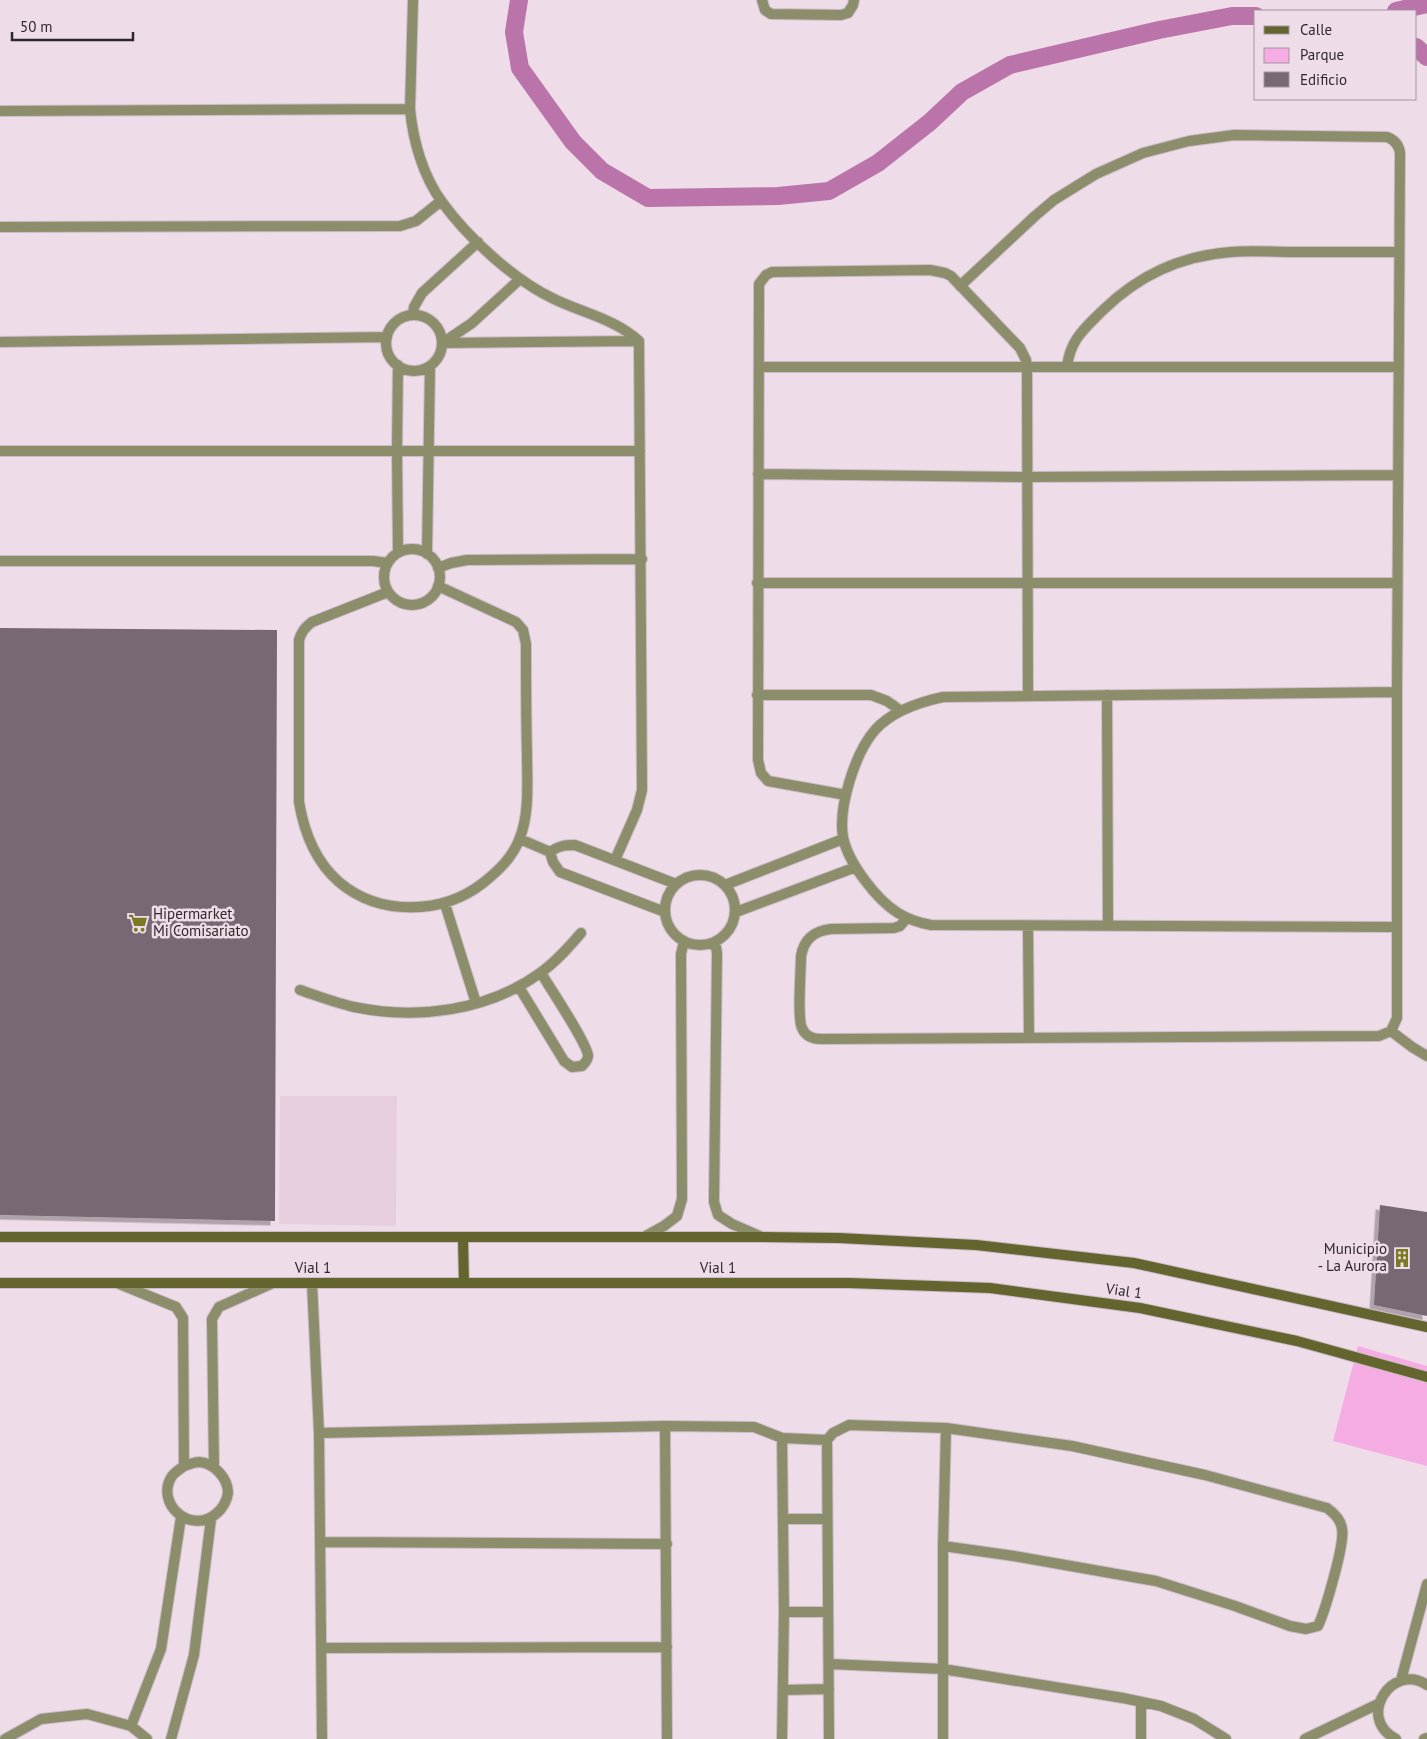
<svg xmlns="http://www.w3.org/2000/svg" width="1427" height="1739" font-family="'PT Sans',sans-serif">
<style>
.built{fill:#e6cedf}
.green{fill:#f5ace3}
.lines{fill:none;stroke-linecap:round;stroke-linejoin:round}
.canal{stroke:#ba74aa;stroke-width:18}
.building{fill:#776873;filter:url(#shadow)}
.street-casing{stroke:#cbbcc7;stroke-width:12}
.secondary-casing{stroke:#cbbcc7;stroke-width:12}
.street{stroke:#8c8d6a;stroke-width:10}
.secondary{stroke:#63642e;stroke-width:10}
.labels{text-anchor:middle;stroke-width:5;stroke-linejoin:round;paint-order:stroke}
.poi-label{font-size:15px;fill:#2e282c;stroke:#eedde9;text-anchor:start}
.street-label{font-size:15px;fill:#2e282c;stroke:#eedde9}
</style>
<defs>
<filter id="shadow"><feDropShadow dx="-4.5" dy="4.5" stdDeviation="0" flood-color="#0004"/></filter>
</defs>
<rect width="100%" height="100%" fill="#eedde9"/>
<!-- built -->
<path class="built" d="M280,1096H397L396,1226L279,1224Z"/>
<!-- green -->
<path class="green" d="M1358,1346L1427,1366V1466L1333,1441Z"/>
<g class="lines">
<!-- canal -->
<path class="canal" d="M519,0L514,32L520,68L573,142L602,171L648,198L778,196L829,191L878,163L930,122L962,92L1010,65L1159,30L1232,16H1256
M1396,11L1427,4
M1416,47L1427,57"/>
</g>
<!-- building -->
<path class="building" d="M0,628L277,630L275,1221L0,1215Z
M1380,1205L1427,1212V1316L1374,1305Z"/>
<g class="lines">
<!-- street casing -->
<g class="street-casing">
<path id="street" d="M413,0L410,109C413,141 423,176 442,202C468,238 514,280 554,299C583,313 615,319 639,341L642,790L637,810L615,860
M762,0L765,10L771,14L841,15L848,13L853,5L854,0
M0,111L410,109
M0,227L400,226L416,221L441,201
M413,315L414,307L422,293L478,242
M386 343a28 28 0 1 1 56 0a28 28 0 1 1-56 0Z
M0,342L387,337
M444,342L472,323L520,279
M443,343L639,341
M398,365L397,451L398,552
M759,367H1399
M1067,367C1070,340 1084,329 1102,311C1139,275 1180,256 1231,252C1251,250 1272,252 1292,252C1328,252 1364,252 1399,252
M0,451H640
M758,474L1027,477L1398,475
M384 577a28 28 0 1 1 56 0a28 28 0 1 1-56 0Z
M427,554L430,366
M0,561H373L387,563
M438,568L451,563L467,560L642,559
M757,583H1397
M388,592L312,622C305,627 301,632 299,640V802C304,832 316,862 339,882C379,916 442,915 483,883C498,871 512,858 519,840C530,814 527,781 527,754C526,717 526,680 526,644L523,630L516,622L438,586
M1397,692L943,697C920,702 892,711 875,730C855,753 838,807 843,837C848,863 877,900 898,913C908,919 919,923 931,925L1397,927
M757,695H871L887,701L901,711
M1107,695L1108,926
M846,795L768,781L761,773L758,760L759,284L766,275L772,272L930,270L945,273L951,276L1020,348L1026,360L1027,367L1028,696
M520,839L550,852
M550,852L553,862L560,872L665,912
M550,852C558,846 565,845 575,845L676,884
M665 910a35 35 0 1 1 70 0a35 35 0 1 1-70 0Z
M725,885L843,839
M445,904L476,1003
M736,912L856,867
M907,918L900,926L894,928L831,929C814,931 804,939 801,956C801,970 797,1018 802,1028C805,1036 813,1039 821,1039L1379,1036L1391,1031L1397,1018V692L1400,153C1399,145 1395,140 1387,137L1234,135L1189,141L1143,153L1096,174L1054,200L1035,216L960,286
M1028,926L1029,1038
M715,942L717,953L714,1202L718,1215L732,1224L762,1237
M519,987L564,1061L572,1067L582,1066C585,1063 588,1060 588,1056C588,1045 549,986 541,973
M300,990C318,996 336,1003 354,1007C417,1020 488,1011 540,973C556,962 569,947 581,933
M1391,1031L1412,1047L1427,1056
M644,1237L664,1226L677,1216L682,1199L681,954L684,941
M117,1283L176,1307L183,1318L184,1466C180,1469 175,1472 172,1476C154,1504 192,1536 217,1513C222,1509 227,1501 228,1493C228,1478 214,1463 199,1462C194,1462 188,1465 184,1466
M312,1283L319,1433L322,1739
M665,1426L667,1739
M319,1433L665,1426L754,1427L782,1438L827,1440L833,1433L849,1425L946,1428L1072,1446L1205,1475L1327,1508C1334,1513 1341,1519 1342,1529C1345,1544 1325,1611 1318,1626L1306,1629L1290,1626L1235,1606L1156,1581L1014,1556L943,1546L946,1428
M782,1438L784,1612L782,1739
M827,1440L829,1739
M214,1467L212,1319L219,1307L273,1283
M784,1519H827
M321,1542L667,1544
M943,1546V1739
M784,1612H827
M321,1648L667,1647
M829,1664L943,1669L1123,1698L1161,1706L1194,1719L1226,1739
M1401,1680L1427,1584
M784,1690L829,1689
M131,1726L161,1649L181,1517
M5,1739L41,1719L87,1714L131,1726L147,1739
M171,1739L194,1655L211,1519
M1141,1739V1702
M1305,1739L1378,1704
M1396,1739C1355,1718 1393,1661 1427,1685
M1424,1739L1427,1738"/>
</g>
<!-- secondary casing -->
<g class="secondary-casing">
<path id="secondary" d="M0,1237H762L839,1238L976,1245L1134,1263L1427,1327
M463,1238L464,1283
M0,1283H849L990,1288L1140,1308L1297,1341L1427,1377"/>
</g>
<!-- street -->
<use href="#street" class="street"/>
<!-- secondary -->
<use href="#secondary" class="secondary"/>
</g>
<!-- icons -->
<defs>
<g id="supermarket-bare" transform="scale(1.5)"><path d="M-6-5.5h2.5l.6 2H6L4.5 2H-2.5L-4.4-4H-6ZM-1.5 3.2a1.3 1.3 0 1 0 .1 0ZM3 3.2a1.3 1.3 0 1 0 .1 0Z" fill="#797a22" stroke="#eedde9" stroke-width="2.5" paint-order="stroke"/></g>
<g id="building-bare" transform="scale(1.5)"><path d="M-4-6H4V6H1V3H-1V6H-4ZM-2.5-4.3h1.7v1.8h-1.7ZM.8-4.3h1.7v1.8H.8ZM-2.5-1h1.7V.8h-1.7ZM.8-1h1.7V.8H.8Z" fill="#797a22" stroke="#eedde9" stroke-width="2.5" paint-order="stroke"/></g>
</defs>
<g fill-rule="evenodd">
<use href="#supermarket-bare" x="138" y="923"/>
<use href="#building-bare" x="1402" y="1258"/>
</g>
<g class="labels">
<!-- poi labels -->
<g class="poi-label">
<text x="153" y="919">Hipermarket<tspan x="153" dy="17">Mi Comisariato</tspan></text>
<text x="1387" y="1254" text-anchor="end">Municipio<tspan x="1387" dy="17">- La Aurora</tspan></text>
</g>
<!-- street labels -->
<g class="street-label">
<text x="313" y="1273">Vial 1</text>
<text x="718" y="1273">Vial 1</text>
<text transform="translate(1124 1291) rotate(8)" y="5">Vial 1</text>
</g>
</g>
<!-- legend -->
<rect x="1254" y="10" width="162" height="90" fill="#eedde9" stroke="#a1959d"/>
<rect x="1264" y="26" width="25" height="8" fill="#63642e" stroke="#a1959d"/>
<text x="1300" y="35" font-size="15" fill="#2e282c">Calle</text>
<rect x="1264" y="48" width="25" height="15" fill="#f5ace3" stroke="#a1959d"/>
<text x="1300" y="60" font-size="15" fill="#2e282c">Parque</text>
<rect x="1264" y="72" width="25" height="15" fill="#776873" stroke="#a1959d"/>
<text x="1300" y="85" font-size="15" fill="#2e282c">Edificio</text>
<!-- scale -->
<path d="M12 32v8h121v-8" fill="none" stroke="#2e282c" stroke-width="2.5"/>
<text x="20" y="32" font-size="15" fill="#2e282c" stroke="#eedde9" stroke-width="4" paint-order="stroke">50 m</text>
</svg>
